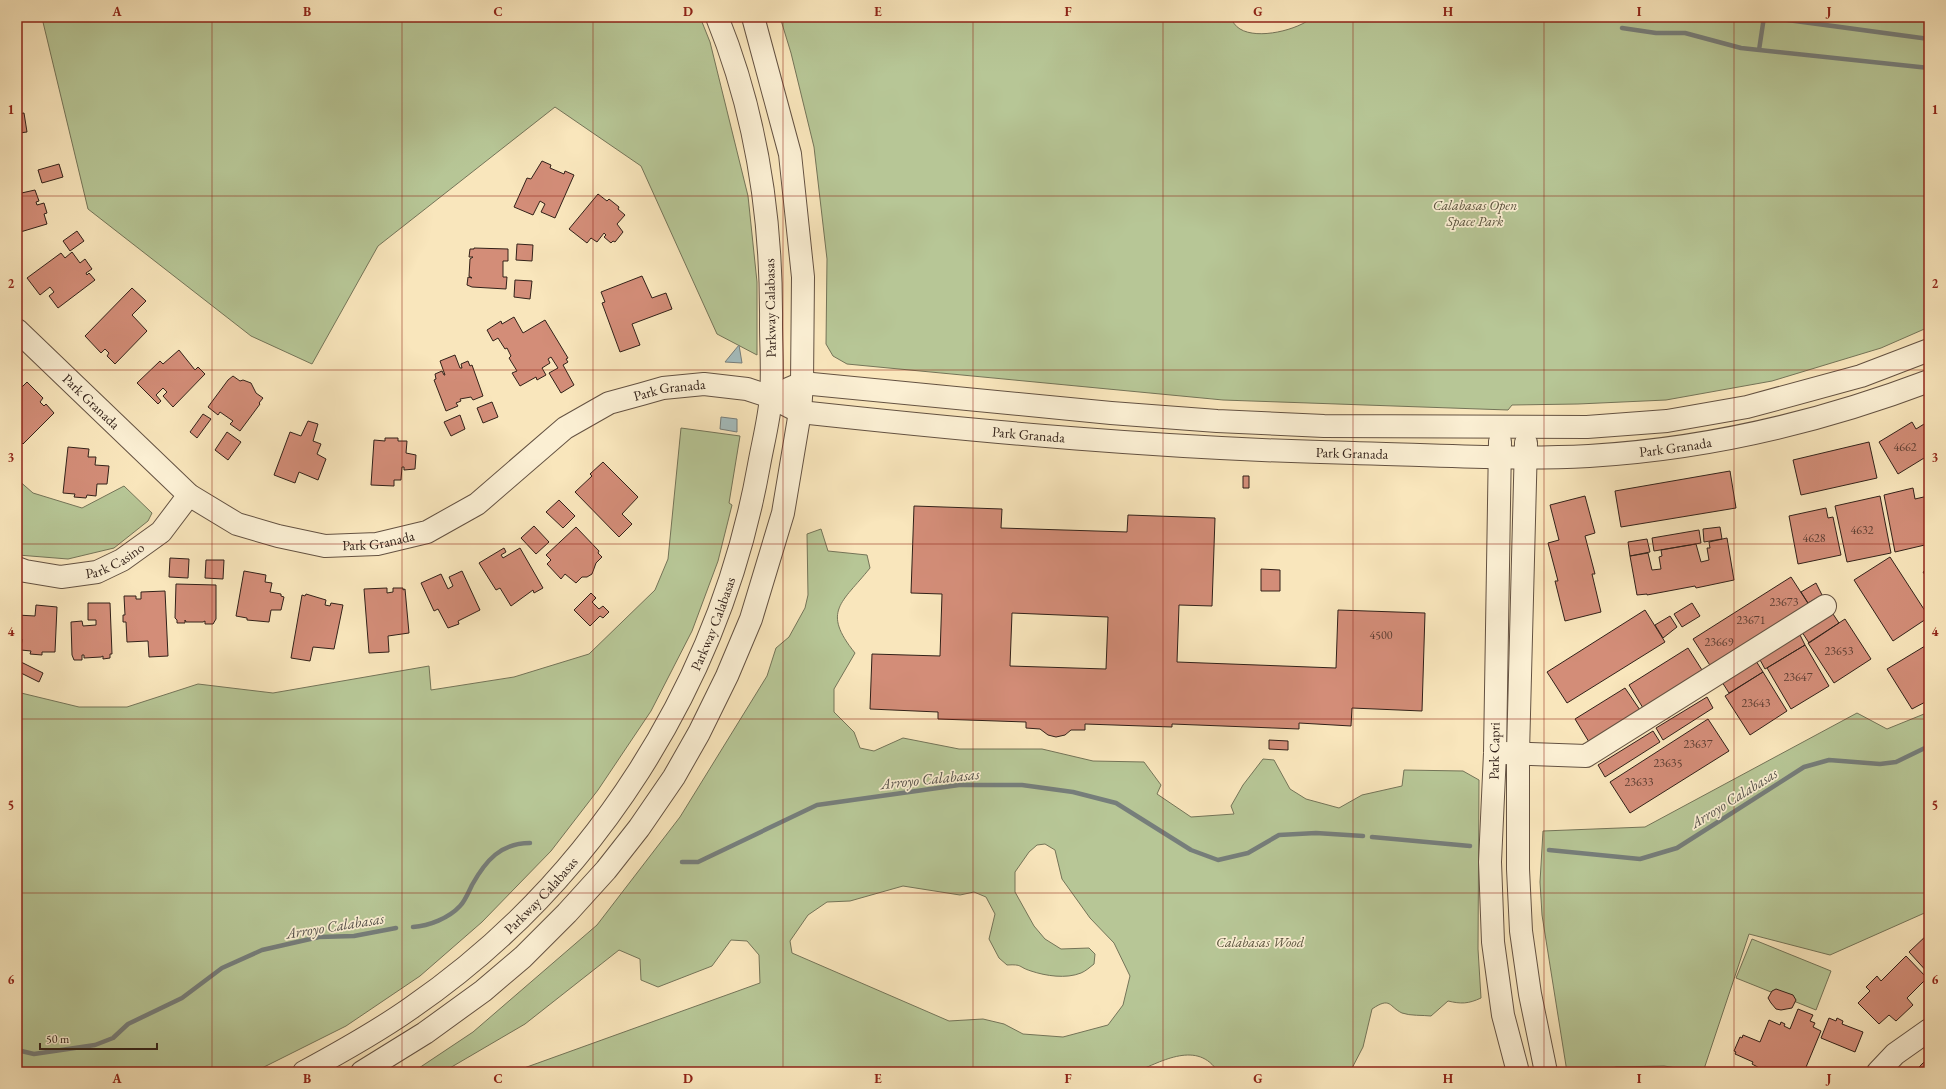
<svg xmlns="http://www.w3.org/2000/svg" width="1946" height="1089" font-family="'EB Garamond',serif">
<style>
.green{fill:#b7c696;stroke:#747458;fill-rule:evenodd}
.water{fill:#a4bcbd;stroke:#767e7b}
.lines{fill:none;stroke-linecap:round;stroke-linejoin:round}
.stream{stroke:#767e7b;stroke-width:4.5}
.building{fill:#d38d78;stroke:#322119;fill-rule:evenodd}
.minor-casing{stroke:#645242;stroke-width:24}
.minor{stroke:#fbefd3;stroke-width:22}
.grid{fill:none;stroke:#8f2418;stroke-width:1;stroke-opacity:0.55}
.labels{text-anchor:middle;stroke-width:3.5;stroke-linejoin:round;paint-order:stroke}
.number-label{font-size:12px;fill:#5a3c31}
.park-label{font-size:14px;font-style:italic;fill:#5a533e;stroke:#fbefd3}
.street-label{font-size:14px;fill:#322119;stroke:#fbefd3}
.water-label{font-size:15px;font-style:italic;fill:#54504a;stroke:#fbefd3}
.neatline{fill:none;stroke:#8f2418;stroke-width:1.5}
.grid-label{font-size:13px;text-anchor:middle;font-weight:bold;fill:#8f2418}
</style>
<rect width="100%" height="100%" fill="#f9e6bc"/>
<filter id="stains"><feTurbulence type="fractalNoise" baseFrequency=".005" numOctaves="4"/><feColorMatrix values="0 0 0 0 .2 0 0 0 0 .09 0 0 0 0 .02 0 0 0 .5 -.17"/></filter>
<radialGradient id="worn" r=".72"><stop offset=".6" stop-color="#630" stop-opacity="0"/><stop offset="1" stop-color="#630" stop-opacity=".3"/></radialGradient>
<!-- green -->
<path class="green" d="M48,17H700L710,42L748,196L757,282V355L717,334L641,166L555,107L378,246L312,364L251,336L88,209L42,18Z
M780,17H1230C1233,22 1235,26 1240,29C1258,40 1298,30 1313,17H1929V327L1881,348L1772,381L1666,400L1578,404L1512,405L1508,410L1223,400L847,364L833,356L826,344L827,259L814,147L791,53Z
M681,428L740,436L729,503L732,505L718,561L692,631L651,711L598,790L551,851L482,922L420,976L346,1026L254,1072H17V692L79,707H127L198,684L273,693L429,666L431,690L514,677L589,654L655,590L668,559Z
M17,479L33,493L82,508L124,486L152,513L148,521L114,548L68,559L18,555L17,554Z
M821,529L828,551L867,555L870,568C842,603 821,611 855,653L834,689V712L854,732L860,748L874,751L903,738L959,749H1042L1093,761L1144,762L1161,785L1157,794L1191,817L1234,814L1231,806L1243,785L1263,759L1274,760L1290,789L1306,799L1339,808L1362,795L1402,786L1404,770L1463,771L1479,780L1478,949L1481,998C1468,1004 1461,1004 1448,1001L1431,1016C1423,1015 1410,1016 1402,1013C1389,1007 1391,996 1372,1009L1363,1047L1350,1072H1218C1198,1040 1162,1061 1136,1072H513L760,983L759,955L747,941L731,940L712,966L658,987L641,980L640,959L619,950L525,1024L443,1072H413L473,1032L597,925L680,817L767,676L776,648L789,637L805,608L808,595L807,534ZM1045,844L1055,850L1062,879L1090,918L1114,943L1130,976L1123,1005L1108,1025L1063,1037L1023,1034L1004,1024L983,1019L949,1021L792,953L790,941L808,915L827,902L850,901L903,886L960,895L974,892L986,897L995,914L989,939L999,958L1007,965C1023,964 1018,967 1031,971C1046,976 1066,979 1081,973C1086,971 1090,967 1094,964L1095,954L1089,948L1061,949L1045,939L1034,926L1015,892V872L1029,852L1037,845Z
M1929,712V911L1830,955L1749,934L1703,1072L1664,1066L1616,1067L1595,1072H1567L1542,915L1540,882L1543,831L1645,827L1857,713L1887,729Z
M1752,939L1831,971L1816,1010L1736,978Z"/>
<!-- water -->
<path class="water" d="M739,345L742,363L725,362Z
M721,417L737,419V432L720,429Z"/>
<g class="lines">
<!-- stream -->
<path class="stream" d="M1766,17L1929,39
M1622,28L1656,33H1685L1741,48L1929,68
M1759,50L1764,17
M1372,837L1470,846
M1549,850L1640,859L1677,848L1804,767L1829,760L1880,764L1896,762L1929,746
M682,862H698L817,805L959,785H1022L1073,792L1116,803L1191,850L1218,860L1248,853L1279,835L1316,833L1363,836
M413,927C429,926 449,918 460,906C465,901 469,891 472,885C486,860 501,843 530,843
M17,1050L34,1054L95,1045L113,1038L128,1024L182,998L222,968L262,950L319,937L354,936L396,928"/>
</g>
<!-- building -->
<path class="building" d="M24,113L27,132L19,133L21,154L17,155V114Z
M542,161L551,165L550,168L564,174L565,171L574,175L555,218L541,212L545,204L540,201L533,215L514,207L527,178L531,179Z
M59,164L63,177L42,183L38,170Z
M35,190L39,201L36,202L37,205L44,203L47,213L44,214L47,224L17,233V194Z
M598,194L607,201L609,199L619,207L618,209L625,215L617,224L623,232L615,242L613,241L611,243L604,237L606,235L604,233L597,242L591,238L587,243L569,229Z
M77,231L84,241L70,251L63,241Z
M517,244L533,245L532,261L516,260Z
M474,248L508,249V261H503V277H507L506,289L472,287L467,285L468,277L472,278L469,276L470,259L473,257H469L470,249H474Z
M72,252L80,263L85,259L92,269L86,273L87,275L89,273L95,280L58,308L49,296L54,292L50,287L40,295L27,278L61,253L65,258Z
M642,276L652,298L666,293L672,309L632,324L640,345L620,352L602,303L605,302L601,292Z
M515,280L532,281L530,299L514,297Z
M132,288L146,301L132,315L147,331L115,364L107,356L109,353L105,349L101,353L85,336Z
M514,317L523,333L545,320L568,358L566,359L568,362L563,365L574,385L561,393L549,373L558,368L551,357L548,359L550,363L542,368L546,375L537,380L536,377L520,386L512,373L517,371L509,358L511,356L507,348L505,349L498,338L493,341L487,330L501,321L502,324Z
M179,350L195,370L198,367L205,374L173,407L163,396L167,392L163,388L156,395L161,401L158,404L137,383L160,361L163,364Z
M455,355L460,368H462L461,364L468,361L470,366L472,365L483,396L473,400L471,397L460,399L461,401L456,403L458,406L446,411L434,380L436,379L435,374L442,371L444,375H445L440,361Z
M233,376L240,381L243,380L251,383L256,393L263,398L259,403L260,404L240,431L230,424L233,421L220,412L218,415L208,407L228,380Z
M27,382L43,398L40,402L44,406L46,404L54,413L23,444L17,438V392Z
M492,402L498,417L483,423L477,408Z
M203,414L211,419L197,438L190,432Z
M460,415L465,429L451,436L444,422Z
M308,421L318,424L313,441L321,444L317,454L326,459L318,480L299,472L295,483L274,475L290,432L301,436Z
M1929,421V455L1898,474L1879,442L1912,422L1916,429Z
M227,432L241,442L228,460L215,450Z
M385,438H398V441H407L406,453L416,455L415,469L404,470V467H402L401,480H394V486L371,485L374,440L385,441Z
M1869,442L1877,478L1801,495L1793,460Z
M68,447L89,449L88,457H96L95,465L109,466L107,484H97L96,496L87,495L86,498L74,497L75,494L63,493Z
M603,462L638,497L622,514L632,524L619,537L575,492L592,476L590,474Z
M1730,471L1736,508L1621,527L1615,491Z
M1243,476H1249V488H1243Z
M1913,488L1915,499L1928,496L1929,544L1895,552L1884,495Z
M1585,496L1595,533L1585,536L1595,574H1592L1601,612L1565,621L1555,581H1558L1548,543L1559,540L1550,505Z
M1880,496L1891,553L1847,562L1835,506Z
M559,500L575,516L563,528L546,512Z
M914,506L1002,509L1001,528L1127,532L1128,515L1215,518L1212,606L1179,605L1177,662L1336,668L1338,610L1425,613L1422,711L1352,708L1351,726L1299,723V729L1172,724V727L1085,724V730H1071L1065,735L1056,737L1048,735L1040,729L1026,728V722L938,719V712L870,709L872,654L940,656L942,594L911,593ZM1012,613L1108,617L1106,669L1010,666Z
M1826,508L1828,518L1833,517L1841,555L1798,564L1789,516Z
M534,526L549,542L536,554L521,538Z
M576,527L599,551L598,553L602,557L596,563L592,574L587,577H582L576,583L565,574L561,579L547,564L551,560L546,555Z
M1720,527L1722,539L1704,542L1703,529Z
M1699,530L1701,543L1654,551L1652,538Z
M1727,538L1734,580L1696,588L1695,586L1647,595V594L1637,595L1630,556L1648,553L1652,570L1661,569L1659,557L1662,556L1661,550L1696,544L1701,562L1709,560L1707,548H1710L1709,542Z
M1647,539L1650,552L1630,556L1628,542Z
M504,548L506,552L501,555L503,558L520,548L543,588L534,593L533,590L511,606L500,588L496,590L479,563Z
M1890,557L1929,617L1893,641L1854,580Z
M170,558L189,559L188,578L169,577Z
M206,560H224L223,579L205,578Z
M1929,568V581L1923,572Z
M1261,569L1280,570V591H1261Z
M244,571L266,575L265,582L272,583L270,592L281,594V596L284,597L281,610H271L269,622L247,620V618L236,616Z
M462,571L480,610L458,621L459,624L448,628L438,609L434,611L421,583L441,574L448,589L453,586L449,577Z
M1791,577L1811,608L1713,670L1693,639Z
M1816,583L1822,595L1808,603L1801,592Z
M176,584L216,585V619L213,624H205V621L203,622H186L185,620V623H177V620L175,618Z
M387,588V593L393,592V588H403V590L405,589L409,633L388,636L389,652L369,653L364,589Z
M165,591L168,656L149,657L148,641L127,642L126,622H123V615H125L124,596H136V599H141V592Z
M591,593L596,598L592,602L599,609L603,606L609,612L603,618L600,616L590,626L574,610Z
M306,594L326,600L325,605L330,606L331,603L343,605L334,649L313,647L310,661L291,658L302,595L305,596Z
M88,603H110L112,654H110V658L103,659V656L101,657L84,658V655H82V660H74L72,655L71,622L82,621L83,626L96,625V620H88Z
M1692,603L1700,616L1682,627L1674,614Z
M36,605L57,607L55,652H42V655L30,654L31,651L21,650L22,639H17V615L35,616Z
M1645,610L1665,642L1567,703L1547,672Z
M1833,614L1839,623L1809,643L1802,632Z
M1670,616L1677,627L1663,638L1655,625Z
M1845,619L1871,659L1834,683L1808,643Z
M1800,635L1805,645L1765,669L1759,658Z
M1805,645L1829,686L1791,709L1767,668Z
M1925,646L1927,650L1929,648V700L1912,709L1887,669Z
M1688,648L1702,670L1643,708L1629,685Z
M19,661L43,673L39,682L17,671Z
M1756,661L1763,672L1729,693L1722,682Z
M1763,672L1787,711L1750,735L1725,696Z
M1625,688L1640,710L1589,742L1575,719Z
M1707,697L1713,708L1663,740L1656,728Z
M1708,719L1729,751L1630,813L1610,782Z
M1653,731L1660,742L1605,777L1598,765Z
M1269,740L1288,741V750L1269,749Z
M1929,933V974L1909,952Z
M1906,956L1927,978L1907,998L1913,1005L1896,1021L1889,1015L1879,1024L1858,1003L1870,991L1866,987L1877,976L1881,981Z
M1776,989L1793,995L1796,1000L1792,1008L1781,1010L1776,1009L1771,1003L1768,998L1772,991Z
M1798,1009L1813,1015L1810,1021L1815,1023L1813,1027L1821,1031L1804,1072H1778L1772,1069L1771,1072L1765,1071L1752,1064L1753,1062L1735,1054L1736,1052L1734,1051L1740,1037L1742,1038L1743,1035L1760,1042L1769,1020L1780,1025L1781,1022L1785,1024L1784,1026L1790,1029Z
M1829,1018L1836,1021L1837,1018L1843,1021L1842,1024L1863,1032L1855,1052L1821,1038Z
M1924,1062L1929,1067V1072H1914Z"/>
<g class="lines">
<!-- minor casing -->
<g class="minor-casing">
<g id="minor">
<path id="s1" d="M17,330L189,495L237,524L278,536L325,546L377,544L427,532L477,504L565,428L609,403L642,394L663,388L704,384L747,389L771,397L800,412C984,432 1168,449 1354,453C1432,455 1511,460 1589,456C1708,449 1818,423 1929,381"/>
<path d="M788,389L802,383L1111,413L1217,421L1324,426L1587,427L1667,421L1747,407L1861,376L1929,350"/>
<path d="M1500,442L1495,753L1490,862L1493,942L1503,1015L1518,1072"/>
<path d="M1526,443L1518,753V869L1521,931L1530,994L1546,1072"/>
<path id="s2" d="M17,568L25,571L61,577L97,572L122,560L161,532L189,495"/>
<path d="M1504,753L1586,756L1825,606"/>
<path id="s3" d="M304,1072C341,1052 377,1032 411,1008C594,882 720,683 759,465C763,443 769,420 771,397C773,373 771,347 771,323C772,219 756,113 717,17"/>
<path d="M362,1072L425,1033L483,991L523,957L567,913L606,870L639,828L674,777L699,733L727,676L751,619L783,513L800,412L802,383L803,277L790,154L753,17"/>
<path d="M1878,1072L1895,1054L1929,1030"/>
</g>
</g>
<!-- minor -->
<use href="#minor" class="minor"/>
</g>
<!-- grid -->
<path class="grid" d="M212,17V1072M402,17V1072M593,17V1072M783,17V1072M973,17V1072M1163,17V1072M1353,17V1072M1544,17V1072M1734,17V1072M17,196H1929M17,370H1929M17,544H1929M17,719H1929M17,893H1929"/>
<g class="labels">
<!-- number labels -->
<g class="number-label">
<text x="1905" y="451">4662</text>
<text x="1862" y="534">4632</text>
<text x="1814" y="542">4628</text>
<text x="1784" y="606">23673</text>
<text x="1751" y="624">23671</text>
<text x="1381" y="639">4500</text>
<text x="1719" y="646">23669</text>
<text x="1839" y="655">23653</text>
<text x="1798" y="681">23647</text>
<text x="1756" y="707">23643</text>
<text x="1698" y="748">23637</text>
<text x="1668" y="767">23635</text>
<text x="1639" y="786">23633</text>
</g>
<!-- park labels -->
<g class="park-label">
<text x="1475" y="210">Calabasas Open<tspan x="1475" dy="16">Space Park</tspan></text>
<text x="1260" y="947">Calabasas Wood</text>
</g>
<!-- street labels -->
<g class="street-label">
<text transform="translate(770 308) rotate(-91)" y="5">Parkway Calabasas</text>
<text dy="5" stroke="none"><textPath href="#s1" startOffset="775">Park Granada</textPath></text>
<text dy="5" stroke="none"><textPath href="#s1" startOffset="103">Park Granada</textPath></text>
<text dy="5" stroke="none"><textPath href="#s1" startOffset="1141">Park Granada</textPath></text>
<text dy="5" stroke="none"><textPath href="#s1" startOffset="1789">Park Granada</textPath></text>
<text dy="5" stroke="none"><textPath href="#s1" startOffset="1465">Park Granada</textPath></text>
<text dy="5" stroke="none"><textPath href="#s1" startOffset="439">Park Granada</textPath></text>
<text dy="5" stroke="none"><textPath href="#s2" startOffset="102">Park Casino</textPath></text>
<text dy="5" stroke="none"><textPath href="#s3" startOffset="621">Parkway Calabasas</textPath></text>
<text transform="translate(1494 751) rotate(-89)" y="5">Park Capri</text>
<text dy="5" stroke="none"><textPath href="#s3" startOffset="297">Parkway Calabasas</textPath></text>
</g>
<!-- water labels -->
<g class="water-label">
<text transform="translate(930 779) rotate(-6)" y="5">Arroyo Calabasas</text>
<text transform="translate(1734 798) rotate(-32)" y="5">Arroyo Calabasas</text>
<text transform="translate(335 926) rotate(-9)" y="5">Arroyo Calabasas</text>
</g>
</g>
<!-- margin -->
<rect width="1946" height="1089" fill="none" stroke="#f9e6bc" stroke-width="44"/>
<!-- scale -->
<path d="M40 1043v6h117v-6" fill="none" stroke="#322119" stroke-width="2"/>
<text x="46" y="1043" font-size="12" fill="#322119" stroke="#fbefd3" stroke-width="3" paint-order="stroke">50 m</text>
<rect x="22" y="22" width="1902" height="1045" class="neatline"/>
<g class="grid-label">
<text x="117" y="16">A</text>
<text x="307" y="16">B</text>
<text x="498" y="16">C</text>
<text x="688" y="16">D</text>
<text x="878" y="16">E</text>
<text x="1068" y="16">F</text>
<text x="1258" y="16">G</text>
<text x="1448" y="16">H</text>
<text x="1639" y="16">I</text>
<text x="1829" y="16">J</text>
<text x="11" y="114">1</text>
<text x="1935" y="114">1</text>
<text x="11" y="288">2</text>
<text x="1935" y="288">2</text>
<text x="11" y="462">3</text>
<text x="1935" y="462">3</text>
<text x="11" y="636">4</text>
<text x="1935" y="636">4</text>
<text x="11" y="810">5</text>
<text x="1935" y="810">5</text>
<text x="11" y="984">6</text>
<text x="1935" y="984">6</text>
<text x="117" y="1083">A</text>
<text x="307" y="1083">B</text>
<text x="498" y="1083">C</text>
<text x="688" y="1083">D</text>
<text x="878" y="1083">E</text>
<text x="1068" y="1083">F</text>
<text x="1258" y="1083">G</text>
<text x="1448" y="1083">H</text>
<text x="1639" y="1083">I</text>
<text x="1829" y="1083">J</text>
</g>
<rect width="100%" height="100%" filter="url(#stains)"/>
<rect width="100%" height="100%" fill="url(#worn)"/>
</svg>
